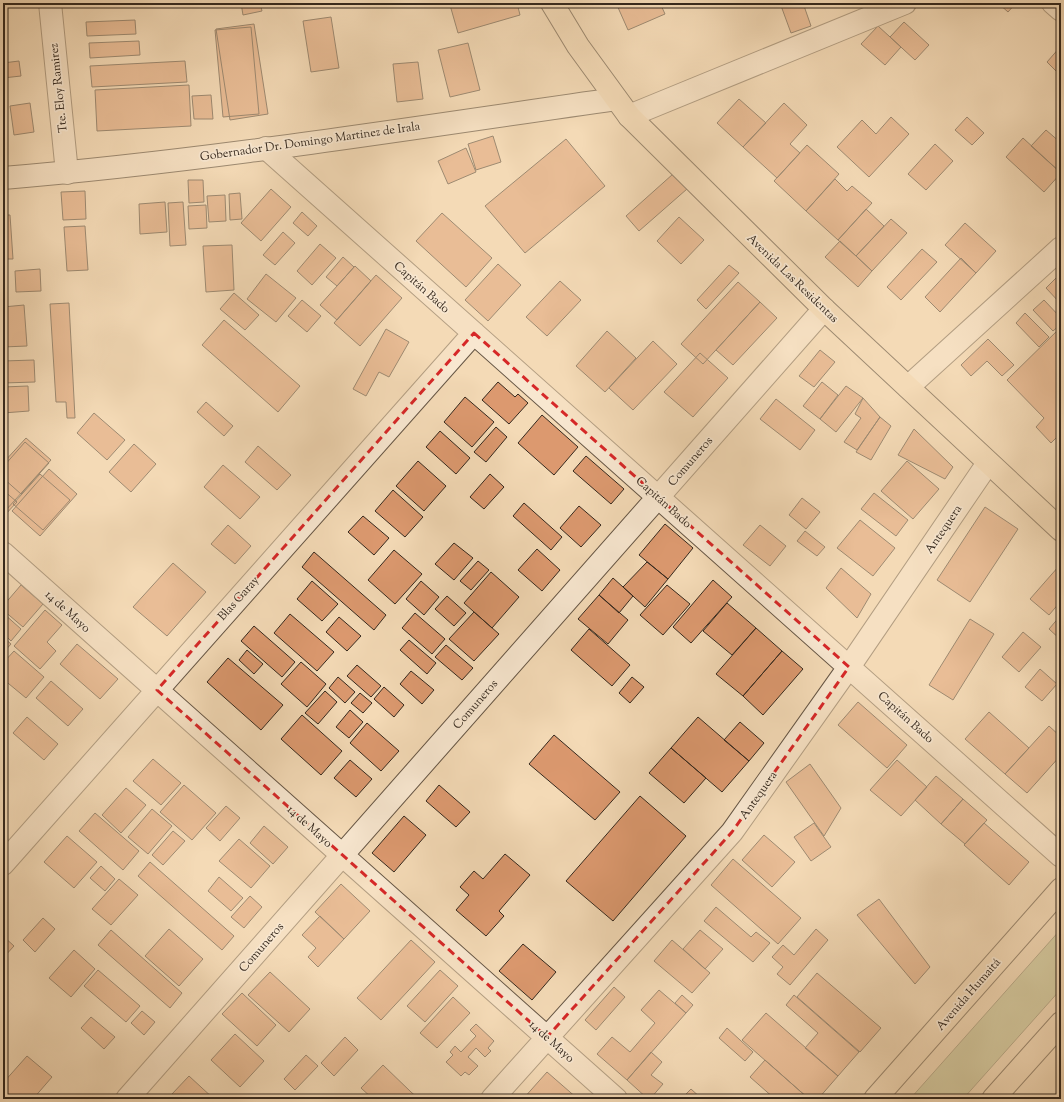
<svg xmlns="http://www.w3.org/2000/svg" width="1064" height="1102" font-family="'Sorts Mill Goudy',serif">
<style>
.green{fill:#b8c091;stroke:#767458}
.building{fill:#dc996f;stroke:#35291e}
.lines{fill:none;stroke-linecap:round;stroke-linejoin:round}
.street-casing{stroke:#655544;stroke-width:24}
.secondary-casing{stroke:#35291e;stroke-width:24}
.primary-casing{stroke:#35291e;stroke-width:24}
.street{stroke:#f8e7d0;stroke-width:22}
.secondary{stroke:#f8e7d0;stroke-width:22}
.primary{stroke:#f4dab6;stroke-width:22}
.marked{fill:none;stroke:#d62828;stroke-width:3;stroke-dasharray:8 5;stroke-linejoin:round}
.labels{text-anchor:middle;stroke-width:3.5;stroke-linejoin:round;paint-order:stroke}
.street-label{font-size:12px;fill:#35291e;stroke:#f8e7d0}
</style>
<rect width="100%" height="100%" fill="#f4dab6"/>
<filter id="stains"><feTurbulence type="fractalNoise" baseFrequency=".005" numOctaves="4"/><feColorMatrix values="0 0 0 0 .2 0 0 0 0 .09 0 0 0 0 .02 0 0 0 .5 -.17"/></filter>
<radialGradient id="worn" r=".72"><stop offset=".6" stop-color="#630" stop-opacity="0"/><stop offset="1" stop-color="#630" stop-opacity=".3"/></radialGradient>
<!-- green -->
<path class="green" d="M1061,929V989L963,1099H910Z"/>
<!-- building -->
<path class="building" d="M241,3H260L262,11L243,15Z
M456,3H517L520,15L458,33L450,5Z
M616,3H660L665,14L628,30Z
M780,3H803L811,26L791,33Z
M998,3H1016L1008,12Z
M331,17L339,68L311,72L303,21Z
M135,20L136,34L87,36L86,22Z
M904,22L929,45L915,60L890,37Z
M254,24L268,114L230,120L216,29Z
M878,26L901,47L885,65L861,44Z
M251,27L259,114L223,117L215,30Z
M139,41L140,55L90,58L89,43Z
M468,43L480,90L450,97L438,50Z
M1061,46V76L1047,62Z
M19,61L21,76L3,78V63Z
M185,61L187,82L92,87L90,66Z
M418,62L423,99L397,102L393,64Z
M189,85L191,126L97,131L95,90Z
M211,95L213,119H194L192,96Z
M739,99L766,123L743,147L717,123Z
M30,103L34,132L14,135L10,106Z
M784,103L807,125L790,144L800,153L777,178L743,147Z
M891,117L909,134L869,177L837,147L862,120L876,134Z
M967,117L984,133L972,145L955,130Z
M1046,130L1061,143V173L1031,146Z
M493,136L501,162L476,170L468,144Z
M1023,138L1061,173L1044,192L1006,157Z
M566,139L605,186L525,253L485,206Z
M935,144L953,161L926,190L908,174Z
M807,145L839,174L806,211L774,181Z
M466,148L476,172L448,184L438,161Z
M673,174L687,189L639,231L626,216Z
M835,179L847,191L852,186L872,203L838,240L806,211Z
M188,180H203L204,202L189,203Z
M271,189L291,207L261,241L241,223Z
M85,191L86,219L63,220L61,192Z
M240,193L242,219L230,220L229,194Z
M225,195L226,221L209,222L207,196Z
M165,202L167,232L140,234L139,204Z
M183,202L186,245L170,246L168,203Z
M206,205L207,228L189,229L188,206Z
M866,209L884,226L856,256L838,240Z
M302,212L317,226L308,236L293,223Z
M442,213L492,258L466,287L416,241Z
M3,215H10L13,259H3Z
M679,217L704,240L681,264L657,241Z
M891,219L907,233L872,271L856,256Z
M965,223L996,251L976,273L945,245Z
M85,226L88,270L67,271L64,227Z
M283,232L295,243L275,265L263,255Z
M840,241L872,271L858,287L825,257Z
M320,244L336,258L312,285L297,271Z
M232,245L234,290L206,292L203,246Z
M922,249L937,262L901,300L887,287Z
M343,257L354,267L337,286L326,277Z
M961,258L976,273L940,312L925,297Z
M498,264L521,285L488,321L465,300Z
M729,265L739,273L706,309L697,300Z
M355,266L371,281L337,320L320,305Z
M40,269L41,291L16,292L15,271Z
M1061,273V302L1060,303L1046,288Z
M266,274L296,298L276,322L247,299Z
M376,275L402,298L360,346L334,323Z
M560,281L581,300L547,336L526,317Z
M738,282L760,302L703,364L681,344Z
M234,293L259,315L245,330L220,309Z
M302,300L321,316L307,332L288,316Z
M1044,300L1061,318V324L1053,331L1033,310Z
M760,302L777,318L733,365L716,350Z
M69,303L75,418H67L66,402H56L50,304Z
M24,305L27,346L3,347V307Z
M1025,313L1049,337L1039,347L1016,323Z
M224,320L300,386L278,412L202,345Z
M1061,327V433L1051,443L1036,427L1044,418L1007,380Z
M386,329L409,342L389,377L379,372L366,396L353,389Z
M607,331L636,358L605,392L576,366Z
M988,339L1014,365L1002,376L987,361L971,376L961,365Z
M653,341L677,364L633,410L609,388Z
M820,350L835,362L814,387L799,376Z
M700,353L728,378L693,417L664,392Z
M34,360L35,382L3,383V361Z
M498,382L515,397L518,394L528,403L509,424L482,400Z
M822,382L838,395L820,419L803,406Z
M28,386L29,411L3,413V387Z
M846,386L863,398L836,432L820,419Z
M465,397L494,422L472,447L444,422Z
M863,398L880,417L857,450L844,442L861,418L855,414Z
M776,399L815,430L800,450L760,419Z
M206,402L233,426L224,436L197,412Z
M94,413L125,440L107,460L77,433Z
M542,415L578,447L554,475L518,443Z
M880,417L891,426L871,460L856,452Z
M496,427L507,437L486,462L474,452Z
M914,429L953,467L945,479L898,455Z
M440,431L470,458L456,474L426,447Z
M26,438L51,460L6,510L3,507V463Z
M25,442L49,463L21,494L3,478V467Z
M134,444L156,464L131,492L109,472Z
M258,446L291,475L277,490L245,462Z
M586,456L624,489L611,504L573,471Z
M418,461L446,486L424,511L396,486Z
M907,461L939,489L913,519L881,491Z
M223,465L260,497L240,519L204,487Z
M49,469L77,494L40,536L12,511Z
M40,474L70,500L43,530L13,504Z
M490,474L504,487L484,509L470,497Z
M3,490L17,502L4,516L3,515Z
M393,490L423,517L405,537L375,511Z
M874,493L908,520L896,536L861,509Z
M802,498L820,512L806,529L789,515Z
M524,503L562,537L551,550L513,516Z
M579,506L601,525L581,547L560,528Z
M985,507L1018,529L970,602L937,580Z
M363,516L389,538L374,555L348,532Z
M860,520L895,548L873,576L837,548Z
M665,524L693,548L668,579L639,555Z
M228,525L251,546L235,564L211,544Z
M760,525L786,546L770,566L743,545Z
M805,531L825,547L817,556L797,541Z
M454,543L473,558L454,580L435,564Z
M537,549L560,570L542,591L518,570Z
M394,550L422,574L395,604L368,580Z
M314,552L386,615L374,630L302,567Z
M478,561L489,570L471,590L460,581Z
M647,562L668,579L645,607L623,587Z
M173,563L206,592L167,636L133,607Z
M1059,566L1061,568V601L1049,615L1030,599Z
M841,568L871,594L857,618L826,588Z
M491,572L519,597L492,628L464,603Z
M613,578L633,596L619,613L599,595Z
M713,580L732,597L691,643L673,627Z
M312,581L338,604L322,621L297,599Z
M421,581L439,597L424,615L406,599Z
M21,585L43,604L23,627L3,610V606Z
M667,585L690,604L663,635L640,615Z
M599,595L628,620L608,644L578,619Z
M447,596L466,613L454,626L435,609Z
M727,603L756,628L732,655L703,631Z
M45,610L62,625L47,642L56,651L40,669L14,646Z
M474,612L499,634L474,661L449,639Z
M3,613L21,629L11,641L3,633Z
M415,613L445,639L432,654L402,628Z
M290,614L334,652L317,671L274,633Z
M1061,615V640L1049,629Z
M339,617L361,636L347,651L326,632Z
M970,619L994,634L953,700L929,685Z
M254,626L295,662L282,677L241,641Z
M756,628L782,651L743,696L716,674Z
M589,629L630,665L612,686L571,650Z
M1023,632L1041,647L1019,672L1002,657Z
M3,637L11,644L3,653Z
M409,640L436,663L427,674L400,650Z
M77,644L118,679L100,699L60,664Z
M446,645L473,668L462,680L435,657Z
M247,650L263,664L254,674L239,660Z
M14,651L44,677L26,698L3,679V663Z
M782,651L803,669L763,715L743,696Z
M228,658L283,705L261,730L207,682Z
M301,662L326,684L307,707L281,684Z
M357,665L381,686L371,697L347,676Z
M1040,669L1057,684L1042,701L1025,687Z
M411,671L434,690L422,704L400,684Z
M338,677L355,692L345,703L329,688Z
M632,677L644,687L630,703L619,693Z
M51,681L83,709L68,726L36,698Z
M384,687L404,705L394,717L374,699Z
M325,691L337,702L318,724L305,713Z
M360,693L372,703L363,713L351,703Z
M858,702L907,745L887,768L838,725Z
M350,710L363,722L349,738L336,727Z
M989,712L1029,748L1005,774L965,739Z
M302,715L342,751L321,775L281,739Z
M27,717L58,744L44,760L13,733Z
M698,717L749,761L722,792L671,748Z
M740,722L764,743L749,761L724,740Z
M367,723L399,751L381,771L350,743Z
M1049,726L1061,737V755L1027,793L1005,774Z
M554,735L620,792L595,820L529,764Z
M671,748L706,778L684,803L649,773Z
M153,759L181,783L161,805L133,781Z
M350,760L372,779L356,797L334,778Z
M897,760L927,787L901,816L870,790Z
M810,764L841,808L824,836L786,782Z
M936,776L963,799L941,824L915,800Z
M184,785L216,813L192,840L160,812Z
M439,785L470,812L456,827L426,801Z
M126,788L146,805L121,833L102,815Z
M640,796L686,836L613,921L566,881Z
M963,799L987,820L965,844L941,824Z
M226,806L240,818L220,841L206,828Z
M152,809L172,826L148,854L128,837Z
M95,813L139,851L123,870L79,831Z
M404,816L426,835L394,872L372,853Z
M814,823L831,847L811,861L794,837Z
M984,823L1029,862L1009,885L964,845Z
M264,826L288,847L273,864L250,843Z
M173,831L185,841L163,865L152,855Z
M764,835L795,862L772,887L742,860Z
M67,836L97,862L74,888L44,862Z
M239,839L270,866L251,888L219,861Z
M505,854L530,875L499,911L504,916L486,936L456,910L469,895L460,887L474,871L483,879Z
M733,859L801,918L778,944L711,885Z
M150,862L234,936L222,950L138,876Z
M101,866L115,879L105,891L90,878Z
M219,877L243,898L231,911L208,891Z
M119,879L138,895L111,925L92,909Z
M341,884L370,911L344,939L315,912Z
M250,896L262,907L244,928L231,917Z
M879,899L930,967L915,984L857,915Z
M716,907L751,937L756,932L770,943L753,962L704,921Z
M320,916L344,939L318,967L308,957L316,948L302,935Z
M43,918L55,929L35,952L23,940Z
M169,929L203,959L179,986L145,956Z
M816,929L828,940L790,985L777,974L783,967L772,957L783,945L794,955Z
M111,930L182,993L170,1008L98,945Z
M700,930L723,949L705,969L683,949Z
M3,936L14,946L3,958Z
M411,940L435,962L381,1020L357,998Z
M672,940L710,973L692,993L654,961Z
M523,944L556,972L532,1000L499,971Z
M74,950L95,969L71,997L49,978Z
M98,970L140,1006L126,1022L84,986Z
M440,970L458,986L425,1022L407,1006Z
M270,972L310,1009L289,1032L248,995Z
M817,973L881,1028L860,1052L797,997Z
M614,987L625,997L596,1030L585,1020Z
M659,990L686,1013L627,1080L597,1054L612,1037L630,1052L655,1023L641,1010Z
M242,993L276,1025L257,1046L222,1014Z
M682,995L693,1005L686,1013L675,1003Z
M794,995L859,1052L838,1076L805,1048L818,1033L786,1005Z
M453,997L470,1013L437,1048L420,1033Z
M142,1011L155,1022L144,1035L131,1023Z
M766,1013L838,1076L818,1099H809L742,1040Z
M91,1017L115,1037L104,1049L81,1028Z
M476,1024L494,1041L488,1048L491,1051L485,1057L476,1048L468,1057L478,1066L469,1075L465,1072L461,1076L446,1062L453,1055L450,1052L455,1046L461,1052L476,1036L470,1030Z
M727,1028L753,1052L745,1061L719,1038Z
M235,1034L264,1061L240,1087L211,1060Z
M345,1037L358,1050L334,1076L321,1063Z
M651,1052L662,1062L651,1075L663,1084L650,1099H648L627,1080Z
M306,1055L318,1066L295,1090L284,1079Z
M27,1056L52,1077L33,1099H3V1083Z
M765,1060L809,1099H775L750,1077Z
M383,1065L411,1092L419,1099H373L361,1088Z
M547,1072L578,1099H523Z
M189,1076L214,1099H178L172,1094Z
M691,1089L702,1099H681Z"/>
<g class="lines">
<!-- street casing -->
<g class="street-casing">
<path id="street" d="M50,3L67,173
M1053,3L1061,10
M629,116L905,3
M266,148L1061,856
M908,387L1061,248
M3,553L616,1099
M3,864L474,333
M127,1099L824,309
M492,1099L732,832L849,667L988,463"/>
</g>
<!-- secondary casing -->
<g class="secondary-casing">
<path id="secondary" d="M3,178C208,161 412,128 616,99"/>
</g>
<!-- primary casing -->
<g class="primary-casing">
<path id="primary" d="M552,3L578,46L629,116L824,309L1061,530
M875,1099L1061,889
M993,1099L1061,1023"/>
</g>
<!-- street -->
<use href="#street" class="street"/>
<!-- secondary -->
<use href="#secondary" class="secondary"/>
<!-- primary -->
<use href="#primary" class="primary"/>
</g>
<!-- marked area -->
<path d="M0 0H1064V1102H0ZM474,333L849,667L732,832L547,1037L157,690Z" fill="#f4dab6" fill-opacity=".55" fill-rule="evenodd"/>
<path class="marked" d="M474,333L849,667L732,832L547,1037L157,690Z"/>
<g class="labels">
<!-- street labels -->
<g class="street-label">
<text transform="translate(58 88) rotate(-96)" y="4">Tte. Eloy Ramirez</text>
<text transform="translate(310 141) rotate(-8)" y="4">Gobernador Dr. Domingo Martinez de Irala</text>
<text transform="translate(793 278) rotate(44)" y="4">Avenida Las Residentas</text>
<text transform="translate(422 287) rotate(42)" y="4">Capitán Bado</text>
<text transform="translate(690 461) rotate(-49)" y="4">Comuneros</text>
<text transform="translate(664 502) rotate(42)" y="4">Capitán Bado</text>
<text transform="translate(943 529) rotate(-56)" y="4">Antequera</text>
<text transform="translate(238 598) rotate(-48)" y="4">Blas Garay</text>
<text transform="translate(68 611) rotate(42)" y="4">14 de Mayo</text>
<text transform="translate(475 704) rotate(-49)" y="4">Comuneros</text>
<text transform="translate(906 717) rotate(42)" y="4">Capitán Bado</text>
<text transform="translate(758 795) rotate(-55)" y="4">Antequera</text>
<text transform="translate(310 826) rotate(42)" y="4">14 de Mayo</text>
<text transform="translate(261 947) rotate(-49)" y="4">Comuneros</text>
<text transform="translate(968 994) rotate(-49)" y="4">Avenida Humaitá</text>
<text transform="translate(552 1041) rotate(42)" y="4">14 de Mayo</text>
</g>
</g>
<!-- margin -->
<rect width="1064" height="1102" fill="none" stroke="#f4dab6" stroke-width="16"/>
<rect x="4" y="4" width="1056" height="1094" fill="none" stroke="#35291e" stroke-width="2"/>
<rect x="8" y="8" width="1048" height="1086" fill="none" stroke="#35291e"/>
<rect width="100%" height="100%" filter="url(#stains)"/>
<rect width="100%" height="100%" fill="url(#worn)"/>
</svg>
